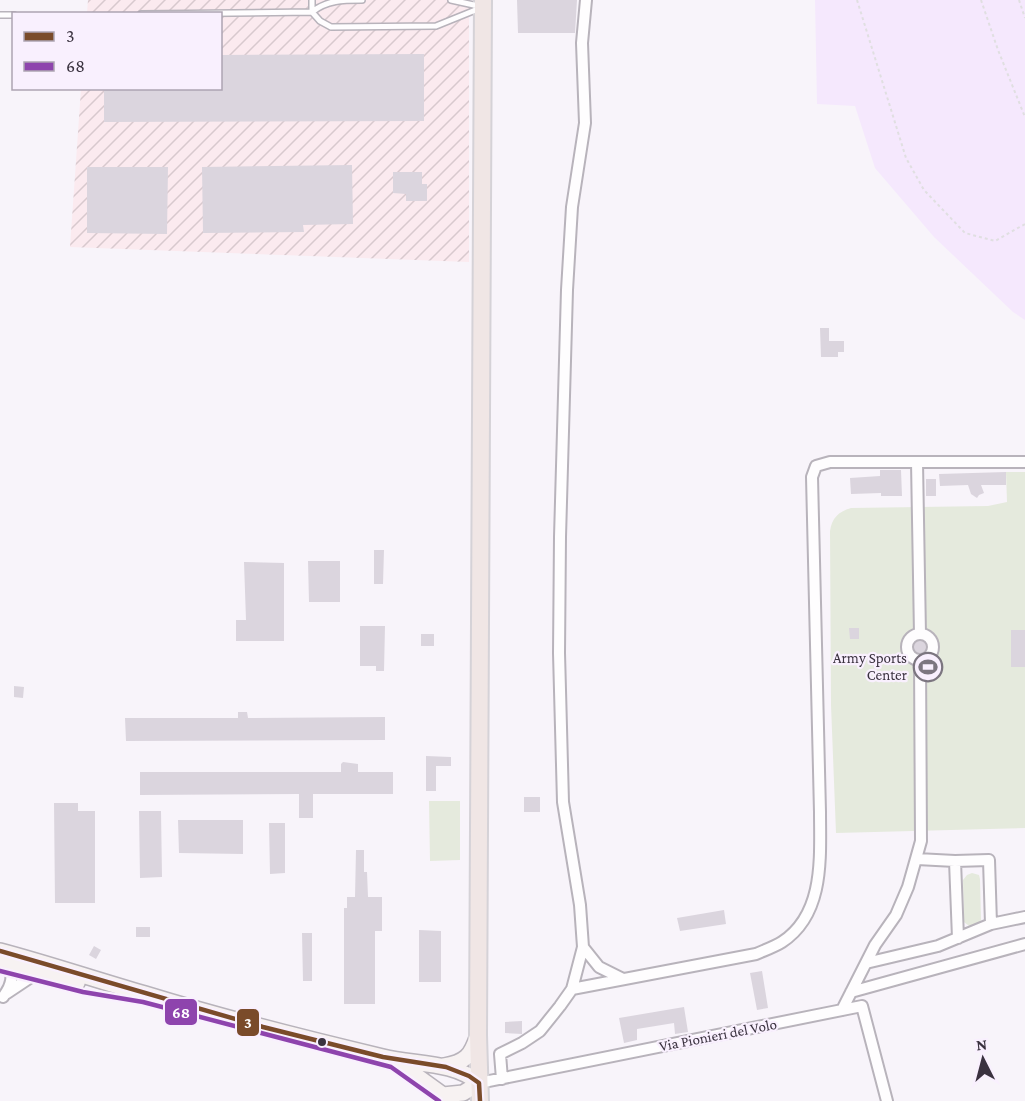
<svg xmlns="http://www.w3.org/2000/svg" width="1025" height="1101" font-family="'Crimson Pro',serif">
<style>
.industrial{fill:url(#industrial-furrows)}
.built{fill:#f5e8fd}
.grass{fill:#e5eadd}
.building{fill:#dbd5de}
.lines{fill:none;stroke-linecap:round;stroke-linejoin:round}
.service-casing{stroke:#b8b3bb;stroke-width:8}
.minor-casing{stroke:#b8b3bb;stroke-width:14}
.secondary-casing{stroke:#b8b3bb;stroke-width:18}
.primary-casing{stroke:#d5d2d7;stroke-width:20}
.path{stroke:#e0dfe1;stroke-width:2;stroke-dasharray:3 3;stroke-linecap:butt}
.service{stroke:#fefdfe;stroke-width:5}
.minor{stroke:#fefdfe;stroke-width:10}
.secondary{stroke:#f7f2f2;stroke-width:15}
.primary{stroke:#f0e6e5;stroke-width:16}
.bus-1-casing{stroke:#f9f0fe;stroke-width:9}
.bus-2-casing{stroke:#f9f0fe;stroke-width:9}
.bus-1{stroke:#7a4b2a;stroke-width:4.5}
.bus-2{stroke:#8e44ad;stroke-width:4.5}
.bus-dot{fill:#3a323f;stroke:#f9f0fe;stroke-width:2}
.labels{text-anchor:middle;stroke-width:4.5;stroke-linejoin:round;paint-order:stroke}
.poi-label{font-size:15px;fill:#3a323f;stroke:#f9f0fe;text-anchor:end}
.street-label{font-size:15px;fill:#3a323f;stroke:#f9f0fe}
.line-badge{stroke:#f9f0fe;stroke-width:2}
.badge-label{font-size:16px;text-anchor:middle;font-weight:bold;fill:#fff}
</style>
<defs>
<pattern id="industrial-furrows" width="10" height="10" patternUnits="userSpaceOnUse" patternTransform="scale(1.5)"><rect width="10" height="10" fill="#fbeaef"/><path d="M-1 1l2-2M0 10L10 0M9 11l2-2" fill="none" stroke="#d8c9ce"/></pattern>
</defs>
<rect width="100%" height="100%" fill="#f8f4fa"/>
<!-- industrial -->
<path class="industrial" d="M88,0H469V262L70,247L81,89L220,88V14L87,13Z"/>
<!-- built -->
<path class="built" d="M815,0H1025V320L1013,312L934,237L875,168L855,106L817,104Z"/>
<!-- grass -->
<path class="grass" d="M1006,472H1025V828L836,833L831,705L830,531C832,518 838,512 851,508L988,506L1007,502Z
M429,801H460V860L430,861Z
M972,873L979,875L980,879L981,920C977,928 970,928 964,922L963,880L967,875Z"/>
<!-- building -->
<path class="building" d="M517,0H577L575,33H518Z
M424,54V121L104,122V88H220V55Z
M352,165L353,224L303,225L304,232L203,233L202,167Z
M87,167H168L167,234L87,233Z
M393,172H422V184H427V201H406V194L393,193Z
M820,328H829V341H844V352H838V357H821Z
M880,470H901L902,496H881V493L851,494L850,478L880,476Z
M1006,472V485H981L984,493L979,495L977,498L971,494L968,485L940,486L939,474Z
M926,479H936V496H926Z
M374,550H384L383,584H374Z
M308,561H340V602H309Z
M244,562L284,563V641H236V620H246Z
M360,626H385L384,671H376V666H360Z
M849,628H859V639H850Z
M1011,630H1025V667H1011Z
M421,634H434V646H421Z
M917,641H923L927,644L926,651L923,653L916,654L912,650V645Z
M14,686L24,687L23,698L14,697Z
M238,712H247L248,718L385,717V740L126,741L125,718H238Z
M426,756L451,757V766H436V791H426Z
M343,762L358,764V772H393V794H313V818H299V794L140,795V772H341V764Z
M524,797H540V812H524Z
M54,803H78V811H95V903H55Z
M139,811H161L162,877L140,878Z
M178,820H243V854L179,853Z
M269,823H285V873L270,874Z
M356,850H364V872H367L368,897H382V931H375V1004H344V908H347V897H355Z
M724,910L726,924L680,931L677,918Z
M136,927H150V937H136Z
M419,930L441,931V982H419Z
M302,933H312V981H303Z
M94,946L101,950L96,959L89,955Z
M762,971L768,1008L757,1010L750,973Z
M684,1007L688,1032L675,1034L674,1023L637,1029V1040L624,1043L619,1018Z
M522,1021V1034L505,1033V1022Z"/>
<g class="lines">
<!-- service casing -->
<g class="service-casing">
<path id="service" d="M362,0C343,0 327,0 312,12L320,21L331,27L436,26L483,7L451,0
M141,14L312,12V0
M0,15H14"/>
</g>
<!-- minor casing -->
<g class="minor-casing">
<path id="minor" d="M917,462L920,634
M907 647a13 13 0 1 1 26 0a13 13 0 1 1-26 0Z
M917,859L955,861
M958,938L955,861L989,860L991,924
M583,947L599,967L623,979
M866,963L938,946L991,924L1025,917
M572,989L756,954C765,950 774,947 782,942C825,914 820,857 820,812L812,477L816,466L830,462H1025
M851,992L1025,944
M7,993L37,973
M3,997C12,985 14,976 8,962
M842,1010L875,945L896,915L908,887L921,841L920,660
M502,1079L500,1054L522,1043L540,1031L560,1006L572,989L583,947L580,905L563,802L559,653L560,537L567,290L572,207L585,123L582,43L586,0
M479,1083L862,1006L887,1101"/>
</g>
<!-- secondary casing -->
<g class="secondary-casing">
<path id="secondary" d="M0,951C49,964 96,980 145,994C223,1018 303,1038 383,1057C415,1065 453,1061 479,1083L463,1093L443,1095
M0,963L77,983
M396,1061L450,1100
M444,1066C466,1062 471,1056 478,1035"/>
</g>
<!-- primary casing -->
<g class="primary-casing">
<path id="primary" d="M480,1101L478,1035L483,0"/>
</g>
<!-- path -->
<path class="path" d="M857,0L906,158L924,190L965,233L995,241L1025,224
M981,0L998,50L1025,117
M1019,0L1025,18"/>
<!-- service -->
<use href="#service" class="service"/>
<!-- minor -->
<use href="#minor" class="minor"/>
<!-- secondary -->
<use href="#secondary" class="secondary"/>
<!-- primary -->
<use href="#primary" class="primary"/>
<!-- bus-1 casing -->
<g class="bus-1-casing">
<path id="bus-1" d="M0,951L263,1027L383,1057L446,1067L469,1076L479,1083L480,1101"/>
</g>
<!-- bus-2 casing -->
<g class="bus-2-casing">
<path id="bus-2" d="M0,971L83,992L143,1002L391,1067L439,1101"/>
</g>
<!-- bus-1 -->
<use href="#bus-1" class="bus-1"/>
<!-- bus-2 -->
<use href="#bus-2" class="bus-2"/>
</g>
<!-- icons -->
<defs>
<g id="stadium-ring" transform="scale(1.5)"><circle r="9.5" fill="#f9f0fe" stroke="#7c7680" stroke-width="1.5"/><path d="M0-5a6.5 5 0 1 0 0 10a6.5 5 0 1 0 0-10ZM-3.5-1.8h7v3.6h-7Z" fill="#7c7680"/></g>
</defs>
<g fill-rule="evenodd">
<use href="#stadium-ring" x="928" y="667"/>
</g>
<!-- markers -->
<circle class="bus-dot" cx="322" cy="1042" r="5"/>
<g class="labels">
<!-- poi labels -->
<g class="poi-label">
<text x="907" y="663">Army Sports<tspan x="907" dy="17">Center</tspan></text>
</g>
<!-- street labels -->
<g class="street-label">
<text transform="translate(718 1035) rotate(-11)" y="5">Via Pionieri del Volo</text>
</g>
</g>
<g class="line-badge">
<rect x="164" y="998" width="34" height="28" rx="6" fill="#8e44ad"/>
<rect x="236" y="1008" width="24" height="29" rx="6" fill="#7a4b2a"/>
</g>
<g class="badge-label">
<text x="181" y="1018">68</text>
<text x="248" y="1028">3</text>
</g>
<!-- legend -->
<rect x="12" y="12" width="210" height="78" fill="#f9f0fe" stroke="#ada4b2" stroke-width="1.5"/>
<rect x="24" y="32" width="30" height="9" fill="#7a4b2a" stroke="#ada4b2" stroke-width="1.5"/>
<text x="66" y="42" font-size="18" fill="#3a323f">3</text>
<rect x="24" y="62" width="30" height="9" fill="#8e44ad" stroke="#ada4b2" stroke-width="1.5"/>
<text x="66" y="72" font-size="18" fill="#3a323f">68</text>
<!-- north arrow -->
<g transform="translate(983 1059) rotate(354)" stroke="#f9f0fe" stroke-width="4.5" paint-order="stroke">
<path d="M0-4.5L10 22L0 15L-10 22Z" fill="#3a323f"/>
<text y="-9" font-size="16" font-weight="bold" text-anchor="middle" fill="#3a323f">N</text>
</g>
</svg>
